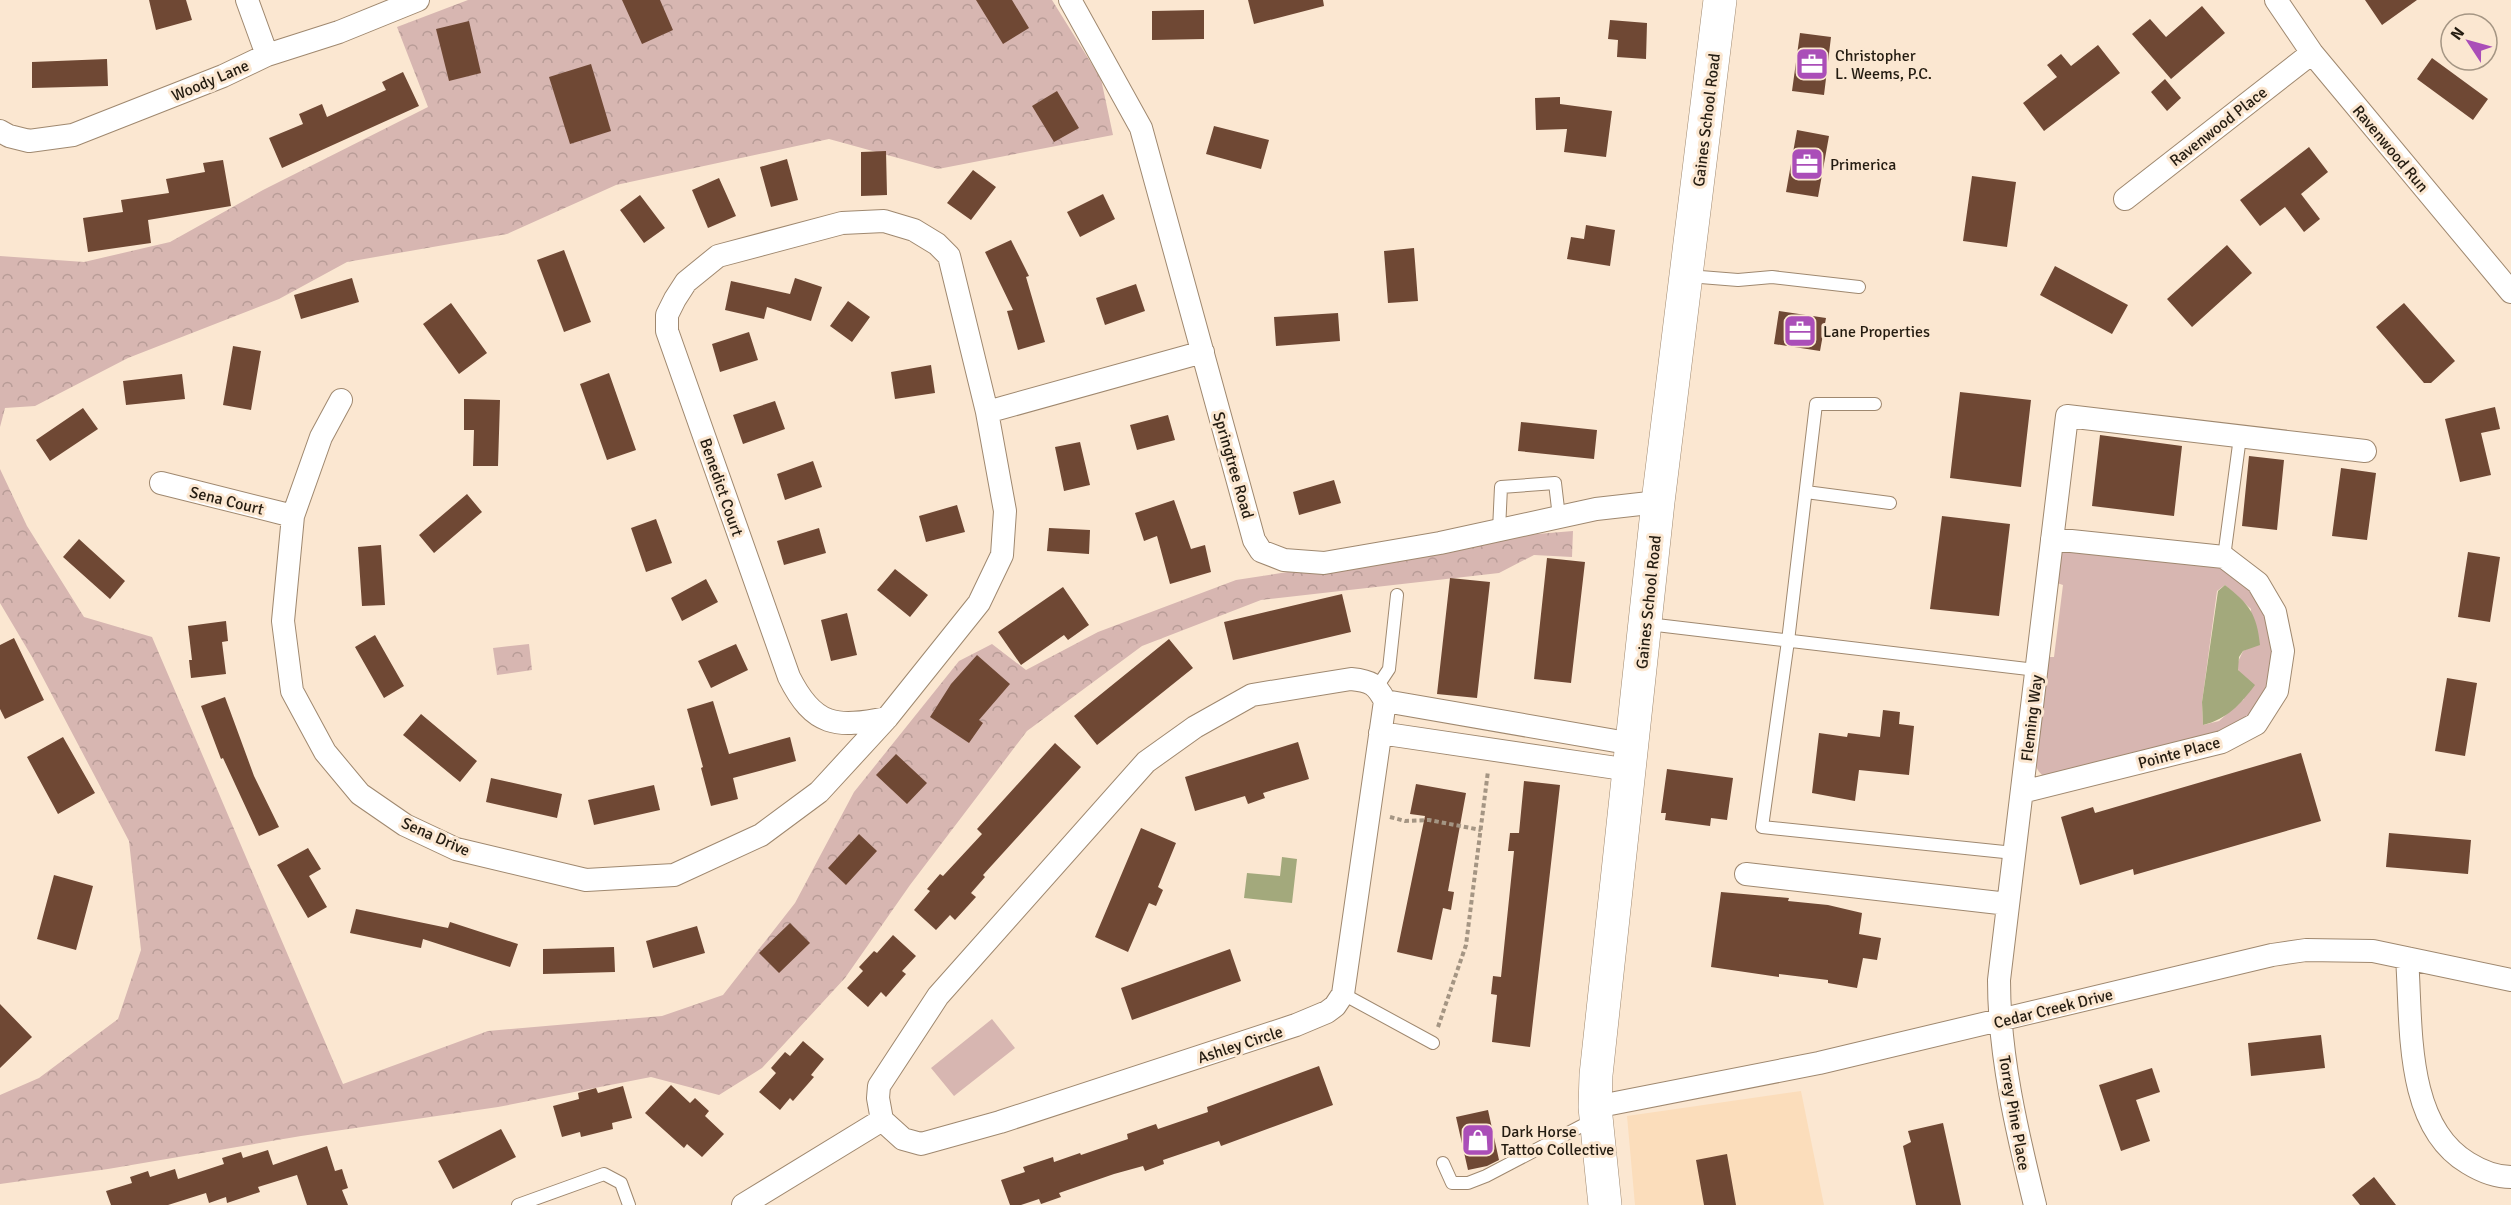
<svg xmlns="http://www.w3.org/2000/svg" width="2511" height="1205" font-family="Signika,sans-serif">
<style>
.built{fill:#fbddbb}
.green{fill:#d7b6b1;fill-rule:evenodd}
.forest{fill:url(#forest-crowns)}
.water{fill:#a3a97c}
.building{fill:#6f4834}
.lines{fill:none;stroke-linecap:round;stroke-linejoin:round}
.lane-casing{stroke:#9f886f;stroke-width:14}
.street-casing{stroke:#9f886f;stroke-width:24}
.secondary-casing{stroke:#9f886f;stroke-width:34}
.path{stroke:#a49583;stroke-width:4;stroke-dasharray:4.5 3;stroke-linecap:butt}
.lane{stroke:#fff;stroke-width:12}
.street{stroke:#fff;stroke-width:22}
.secondary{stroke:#fff;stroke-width:33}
.labels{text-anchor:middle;stroke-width:6;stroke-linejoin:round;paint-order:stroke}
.poi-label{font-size:16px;fill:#241c11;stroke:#fbe7d1;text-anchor:start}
.street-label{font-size:16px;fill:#241c11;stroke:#fbe7d1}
</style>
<defs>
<pattern id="forest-crowns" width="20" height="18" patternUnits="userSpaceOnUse" patternTransform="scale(1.5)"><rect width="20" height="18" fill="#d7b6b1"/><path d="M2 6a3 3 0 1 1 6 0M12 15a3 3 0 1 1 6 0" fill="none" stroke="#b89c97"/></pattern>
</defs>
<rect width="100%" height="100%" fill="#fbe7d1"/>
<!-- built -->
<path class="built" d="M1801,1091L1824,1205H1635L1627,1116Z"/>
<!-- green -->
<path class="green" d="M2066,549L2222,567L2260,598L2276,646L2268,686L2251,714L2227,731L2046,778C2039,773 2037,770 2035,762L2049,657H2054L2063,585L2057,583L2062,552ZM2225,585L2251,609L2249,648L2243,651L2237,664L2244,699L2219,721L2203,725L2202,702L2217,591Z
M992,1019L1015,1048L954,1096L931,1068Z"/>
<!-- forest -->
<path class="forest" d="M468,0H1052L1101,79L1113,135L938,169L829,139L616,185L507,234L347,262L279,299L128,358L35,406L5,408L0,427V256L84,262L170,242L263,190L428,107L397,27Z
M0,469L27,526L84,617L152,637L343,1084L488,1031L662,1016L723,995L795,903L854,792L959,661L992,644L1026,670L1098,632L1236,580L1525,535L1573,531L1572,557L1534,555L1499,573L1261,600L1142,646L1027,731L910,885L845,978L762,1068L719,1095L651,1077L498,1107L301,1136L108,1169L0,1184V1095L39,1078L118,1019L141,950L129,841L32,657L0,603Z
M529,644L532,670L497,675L493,648Z"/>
<!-- water -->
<path class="water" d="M2225,585C2249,604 2257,614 2260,645L2243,651L2239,657L2238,670L2255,685C2240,705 2227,719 2203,725L2202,702L2218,591Z
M1282,857L1297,859L1292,903L1244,898L1247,873L1280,876Z"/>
<!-- building -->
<path class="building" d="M149,0H186L192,20L156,30Z
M622,0H660L673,30L642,44Z
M976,0H1012L1029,28L1003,44Z
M1248,0H1323L1324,6L1254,24Z
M2365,0H2417L2382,25Z
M2202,6L2225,33L2171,79L2132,34L2150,19L2166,37Z
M1204,10V39L1152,40V11Z
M1610,20L1647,23L1646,59L1617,57L1618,40L1608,39Z
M469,21L481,73L449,81L436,29Z
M1800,33L1831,37L1824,95L1792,91Z
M2098,45L2120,73L2044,131L2023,103L2057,77L2047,65L2061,54L2071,66Z
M2432,58L2488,99L2473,120L2417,79Z
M107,59L108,86L32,88V62Z
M591,64L611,131L570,144L549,77Z
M403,72L419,106L282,168L269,138L303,124L299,114L322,104L327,117L386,90L382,82Z
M2165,79L2181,98L2167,111L2151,92Z
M1057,91L1079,128L1054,142L1032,106Z
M1560,97V104L1612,111L1606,157L1564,152L1567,129L1536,130L1535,98Z
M1214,126L1269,140L1261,169L1206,154Z
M1797,130L1829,136L1818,197L1786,192Z
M2309,147L2328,172L2301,194L2320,219L2304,232L2285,207L2260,226L2240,200Z
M886,151L887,195L861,196V152Z
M787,159L798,200L771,207L760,167Z
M223,160L231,206L148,220L151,243L88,252L83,218L123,212L121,200L169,193L166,179L205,172L203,163Z
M973,170L996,187L971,220L947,203Z
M1972,176L2016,182L2007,247L1963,241Z
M719,178L736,216L708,228L692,190Z
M1103,194L1115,219L1080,237L1067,212Z
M640,195L665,228L644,243L620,210Z
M1586,225L1615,230L1610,266L1567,259L1571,237L1584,239Z
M1011,240L1029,276L1026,277L1045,342L1018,350L1007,311L1013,310L985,252Z
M2227,245L2252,273L2192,327L2167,299Z
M1414,248L1418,301L1388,303L1384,251Z
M564,250L591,322L564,332L537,260Z
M2055,266L2128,305L2112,334L2040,295Z
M352,278L359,302L301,319L294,295Z
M795,278L822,287L811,321L767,307L764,319L725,310L731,281L790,294Z
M1136,284L1145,311L1105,325L1096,298Z
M848,301L870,317L852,342L830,326Z
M451,303L487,353L459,374L423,324Z
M2404,303L2455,361L2431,383H2424L2376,327Z
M1779,311L1826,318L1820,351L1774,344Z
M1338,313L1340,341L1276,346L1274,317Z
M749,332L758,360L720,372L712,344Z
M233,346L261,351L251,410L223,405Z
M931,365L935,393L895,399L891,372Z
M609,373L636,450L607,460L580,384Z
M182,374L185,399L126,405L123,381Z
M1960,392L2031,400L2021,487L1950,478Z
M464,399L500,400L498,466H473L474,430H464Z
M775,401L785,429L743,444L733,415Z
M2495,407L2500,429L2481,433L2491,475L2460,482L2445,419Z
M83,408L98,429L50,461L36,440Z
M1168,415L1175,440L1137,450L1130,425Z
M1521,422L1597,430L1594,459L1518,451Z
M2100,435L2182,446L2174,516L2092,506Z
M1080,442L1090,485L1064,491L1055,447Z
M2249,456L2284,460L2277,530L2242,526Z
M813,461L822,487L785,500L777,474Z
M2341,468L2376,473L2367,540L2332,536Z
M1334,480L1341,503L1299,515L1293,492Z
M467,494L482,512L434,553L419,535Z
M1174,500L1191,549L1205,545L1211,572L1170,584L1157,536L1144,541L1135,513Z
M957,505L965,532L926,542L919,516Z
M1942,516L2010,524L1999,616L1930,609Z
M656,519L672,563L646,572L631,528Z
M819,528L826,553L784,565L777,541Z
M1049,528L1090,530L1089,554L1047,551Z
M79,539L125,581L110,599L63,557Z
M381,545L385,605L362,606L358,547Z
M2468,552L2500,557L2490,622L2458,617Z
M1547,558L1585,562L1571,683L1534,679Z
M895,569L928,595L910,617L877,590Z
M1450,578L1490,582L1477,698L1437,694Z
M706,579L718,602L682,621L671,598Z
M1063,587L1089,625L1068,640L1064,635L1021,665L998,632Z
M1342,594L1351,632L1233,660L1224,622Z
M847,613L857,655L831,661L821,620Z
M226,621L228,641L222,642L226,674L191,678L189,660H192L188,626Z
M375,635L404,686L384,698L355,647Z
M14,638L44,700L5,719L0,709V645Z
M1169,639L1193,668L1097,745L1074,716Z
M736,644L748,670L711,688L698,661Z
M977,655L1010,684L979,720L983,723L969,743L930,717L951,684Z
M2447,678L2477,683L2465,756L2435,751Z
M225,697L254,776L279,827L259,836L223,758L221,759L201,706Z
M713,701L729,754L790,737L796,761L733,778L738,799L711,806L701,768L703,767L687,709Z
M1883,710L1900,712L1899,724L1914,726L1909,775L1859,770L1855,801L1812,793L1819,733L1847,737L1848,733L1880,737Z
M421,714L477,761L460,782L403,735Z
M63,737L95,793L58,814L27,757Z
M1298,742L1309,779L1263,793L1265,798L1248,804L1245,796L1195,811L1185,777Z
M1055,743L1081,767L983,875L985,877L971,893L976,897L955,920L950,915L936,930L914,910L930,891L927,889L940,874L943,876L982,834L977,829Z
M2301,753L2321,821L2134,875L2133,869L2080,885L2061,817L2093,807L2095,813Z
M896,754L927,783L907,804L876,775Z
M1667,769L1733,778L1727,820L1711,818L1710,826L1665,820L1666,813H1661Z
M491,778L562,794L557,818L486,802Z
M1524,781L1560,785L1530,1047L1492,1042L1497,995L1491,994L1493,976L1501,977L1514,851H1508L1510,833H1519Z
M1416,784L1466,793L1448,891L1454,892L1451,910L1443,908L1432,960L1397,952L1425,816L1410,814Z
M654,785L660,810L594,825L588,800Z
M1141,828L1176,843L1158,887L1163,890L1156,906L1149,903L1128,952L1095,937Z
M2389,833L2471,840L2468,874L2386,867Z
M859,834L877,851L846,885L828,868Z
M308,848L321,869L309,876L327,907L308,918L277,865Z
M54,875L93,886L76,950L37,939Z
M1721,892L1789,898L1788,901L1828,905L1862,913L1859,934L1881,938L1877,960L1863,958L1857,988L1828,983V980L1779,974V977L1711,967Z
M356,909L448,928L450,922L518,944L510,967L423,939L421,948L350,933Z
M790,923L810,943L779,973L759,953Z
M697,926L705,953L653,968L646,941Z
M893,935L916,956L902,971L906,974L886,997L881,992L868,1007L847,988L863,971L859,967L874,951L877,953Z
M614,947L615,972L543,974V949Z
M1230,949L1241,981L1132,1020L1121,988Z
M0,1004L32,1037L0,1068Z
M2321,1035L2325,1068L2251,1076L2248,1043Z
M803,1041L824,1059L811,1075L814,1077L793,1101L790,1098L780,1110L759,1092L776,1073L771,1068L785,1052L790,1056Z
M1319,1066L1333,1105L1221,1146L1219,1141L1163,1160L1164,1164L1145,1171L1143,1166L1114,1174L1059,1193L1061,1197L1041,1204L1039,1199L1021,1205H1010L1001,1180L1025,1172L1023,1167L1053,1157L1054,1162L1080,1153L1081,1155L1128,1139L1127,1134L1156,1124L1158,1129L1208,1112L1207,1107Z
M2152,1068L2160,1092L2136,1100L2150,1141L2121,1151L2099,1085Z
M671,1085L690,1103L695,1098L709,1111L705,1116L724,1134L702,1157L687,1144L684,1148L645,1113Z
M623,1086L632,1118L612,1123L613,1129L581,1137L580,1132L562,1137L553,1106L579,1099L578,1093L596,1088L598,1093Z
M1488,1110L1499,1160L1487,1166L1468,1170L1456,1117Z
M1943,1123L1961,1205H1916L1903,1146L1911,1142L1908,1131Z
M501,1129L516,1157L453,1189L438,1161Z
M327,1146L335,1171L342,1169L348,1188L342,1190L348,1205H307L297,1175L258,1187L260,1192L227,1203L226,1197L209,1203L206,1193L168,1205H111L106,1191L132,1183L130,1177L148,1171L150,1177L175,1169L178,1179L224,1164L222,1158L241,1152L243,1158L268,1150L273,1165Z
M1727,1154L1736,1205H1704L1696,1160Z
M2374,1177L2396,1205H2360L2352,1195Z"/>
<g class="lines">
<!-- lane casing -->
<g class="lane-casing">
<path id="lane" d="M1688,276L1738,280L1772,277L1859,287
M1875,404H1816L1788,641L1762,827L2014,853
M1806,492L1890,503
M1499,530L1501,487L1555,483L1559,517
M2224,557L2240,437
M1648,624L2036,670
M1377,687L1389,669L1397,595
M1343,994L1433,1043
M1443,1163L1452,1183H1468L1486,1176L1593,1120
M518,1205L604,1174L621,1183L629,1205"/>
</g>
<!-- street casing -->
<g class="street-casing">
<path id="street" d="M247,0L267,55
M1070,0L1141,128L1254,540L1261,551L1284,560L1324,563L1440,543L1596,509L1658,502
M2276,0L2312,53L2511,292
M0,131L9,136L29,141L73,135L223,76L267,55L339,32L418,0
M2125,199L2312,53
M341,400L321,437L293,516L283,621L292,691L325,752L360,794L405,825L456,849L586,880L674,875L761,835L819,792L887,718L979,603L1002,555L1005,511L987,412L949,256L937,244L914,230L884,221L842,223L718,256L686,282L675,299L667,315V331L789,677C814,727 836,728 887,718
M987,412L1203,352
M161,483L293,516
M1351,679C1371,681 1376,684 1385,701L1343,994L1335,1006L1327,1012L1296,1025L1000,1122L921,1144L903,1139L882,1120L878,1098L879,1086L938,996L1146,762L1195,727L1252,695Z
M1385,701L1633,744
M1380,733L1630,770
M2022,792L2222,742L2256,724L2277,691L2283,651L2275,612L2258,583L2224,557L2052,539
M1746,874L2008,904
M2407,958C2412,1024 2404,1125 2468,1163C2481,1171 2496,1177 2511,1177
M1595,1107L1819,1063L2272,955L2306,950L2373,951L2511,980
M743,1205L882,1120
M2035,1205C2017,1132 1999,1056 1999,980L2067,416L2365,451"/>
</g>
<!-- secondary casing -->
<g class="secondary-casing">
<path id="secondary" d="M1605,1205L1595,1107L1596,1075L1658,502L1720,0"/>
</g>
<!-- path -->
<path class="path" d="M1390,817L1405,821L1429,820L1481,830
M1438,1027L1466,945L1488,771"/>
<!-- lane -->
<use href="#lane" class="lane"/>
<!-- street -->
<use href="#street" class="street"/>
<!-- secondary -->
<use href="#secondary" class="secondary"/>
</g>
<!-- icons -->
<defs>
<g id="office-square" transform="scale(1.725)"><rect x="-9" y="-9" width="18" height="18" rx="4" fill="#aa4eb8" stroke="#fbe7d1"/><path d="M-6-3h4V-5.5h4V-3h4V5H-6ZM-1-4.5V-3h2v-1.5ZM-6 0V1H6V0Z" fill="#fff"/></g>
<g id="shop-square" transform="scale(1.725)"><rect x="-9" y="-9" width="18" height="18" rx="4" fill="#aa4eb8" stroke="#fbe7d1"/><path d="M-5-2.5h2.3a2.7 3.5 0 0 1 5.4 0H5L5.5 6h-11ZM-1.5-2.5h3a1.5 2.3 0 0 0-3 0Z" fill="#fff"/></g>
</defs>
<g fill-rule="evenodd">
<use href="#office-square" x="1812" y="64"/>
<use href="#office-square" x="1807" y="164"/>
<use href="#office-square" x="1800" y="331"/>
<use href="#shop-square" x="1478" y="1140"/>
</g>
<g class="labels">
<!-- poi labels -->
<g class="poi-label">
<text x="1835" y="61">Christopher<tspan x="1835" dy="18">L. Weems, P.C.</tspan></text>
<text x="1830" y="170">Primerica</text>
<text x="1823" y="337">Lane Properties</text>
<text x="1501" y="1137">Dark Horse<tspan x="1501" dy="18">Tattoo Collective</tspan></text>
</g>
<!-- street labels -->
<g class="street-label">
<text transform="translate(210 80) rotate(-23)" y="6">Woody Lane</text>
<text transform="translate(1706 120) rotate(-83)" y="6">Gaines School Road</text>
<text transform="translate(2218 126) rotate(-38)" y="6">Ravenwood Place</text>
<text transform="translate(2391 148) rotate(50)" y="6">Ravenwood Run</text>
<text transform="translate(1234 465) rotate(74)" y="6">Springtree Road</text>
<text transform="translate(722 487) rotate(71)" y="6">Benedict Court</text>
<text transform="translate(227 500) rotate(14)" y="6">Sena Court</text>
<text transform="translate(1648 602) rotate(-84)" y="6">Gaines School Road</text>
<text transform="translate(2031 718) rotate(-83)" y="6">Fleming Way</text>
<text transform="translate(2179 752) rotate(-15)" y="6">Pointe Place</text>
<text transform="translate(436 836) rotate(24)" y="6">Sena Drive</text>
<text transform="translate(2053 1008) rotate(-14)" y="6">Cedar Creek Drive</text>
<text transform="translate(1240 1044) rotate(-18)" y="6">Ashley Circle</text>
<text transform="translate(2015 1113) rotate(80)" y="6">Torrey Pine Place</text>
</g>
</g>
<!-- north arrow -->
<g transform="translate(2469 42) rotate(306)"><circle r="28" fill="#fbe7d1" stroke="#a59684" stroke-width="1.5"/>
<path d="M0-4.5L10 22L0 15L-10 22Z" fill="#aa4eb8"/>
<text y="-9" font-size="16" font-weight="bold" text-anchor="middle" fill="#241c11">N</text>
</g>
</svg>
